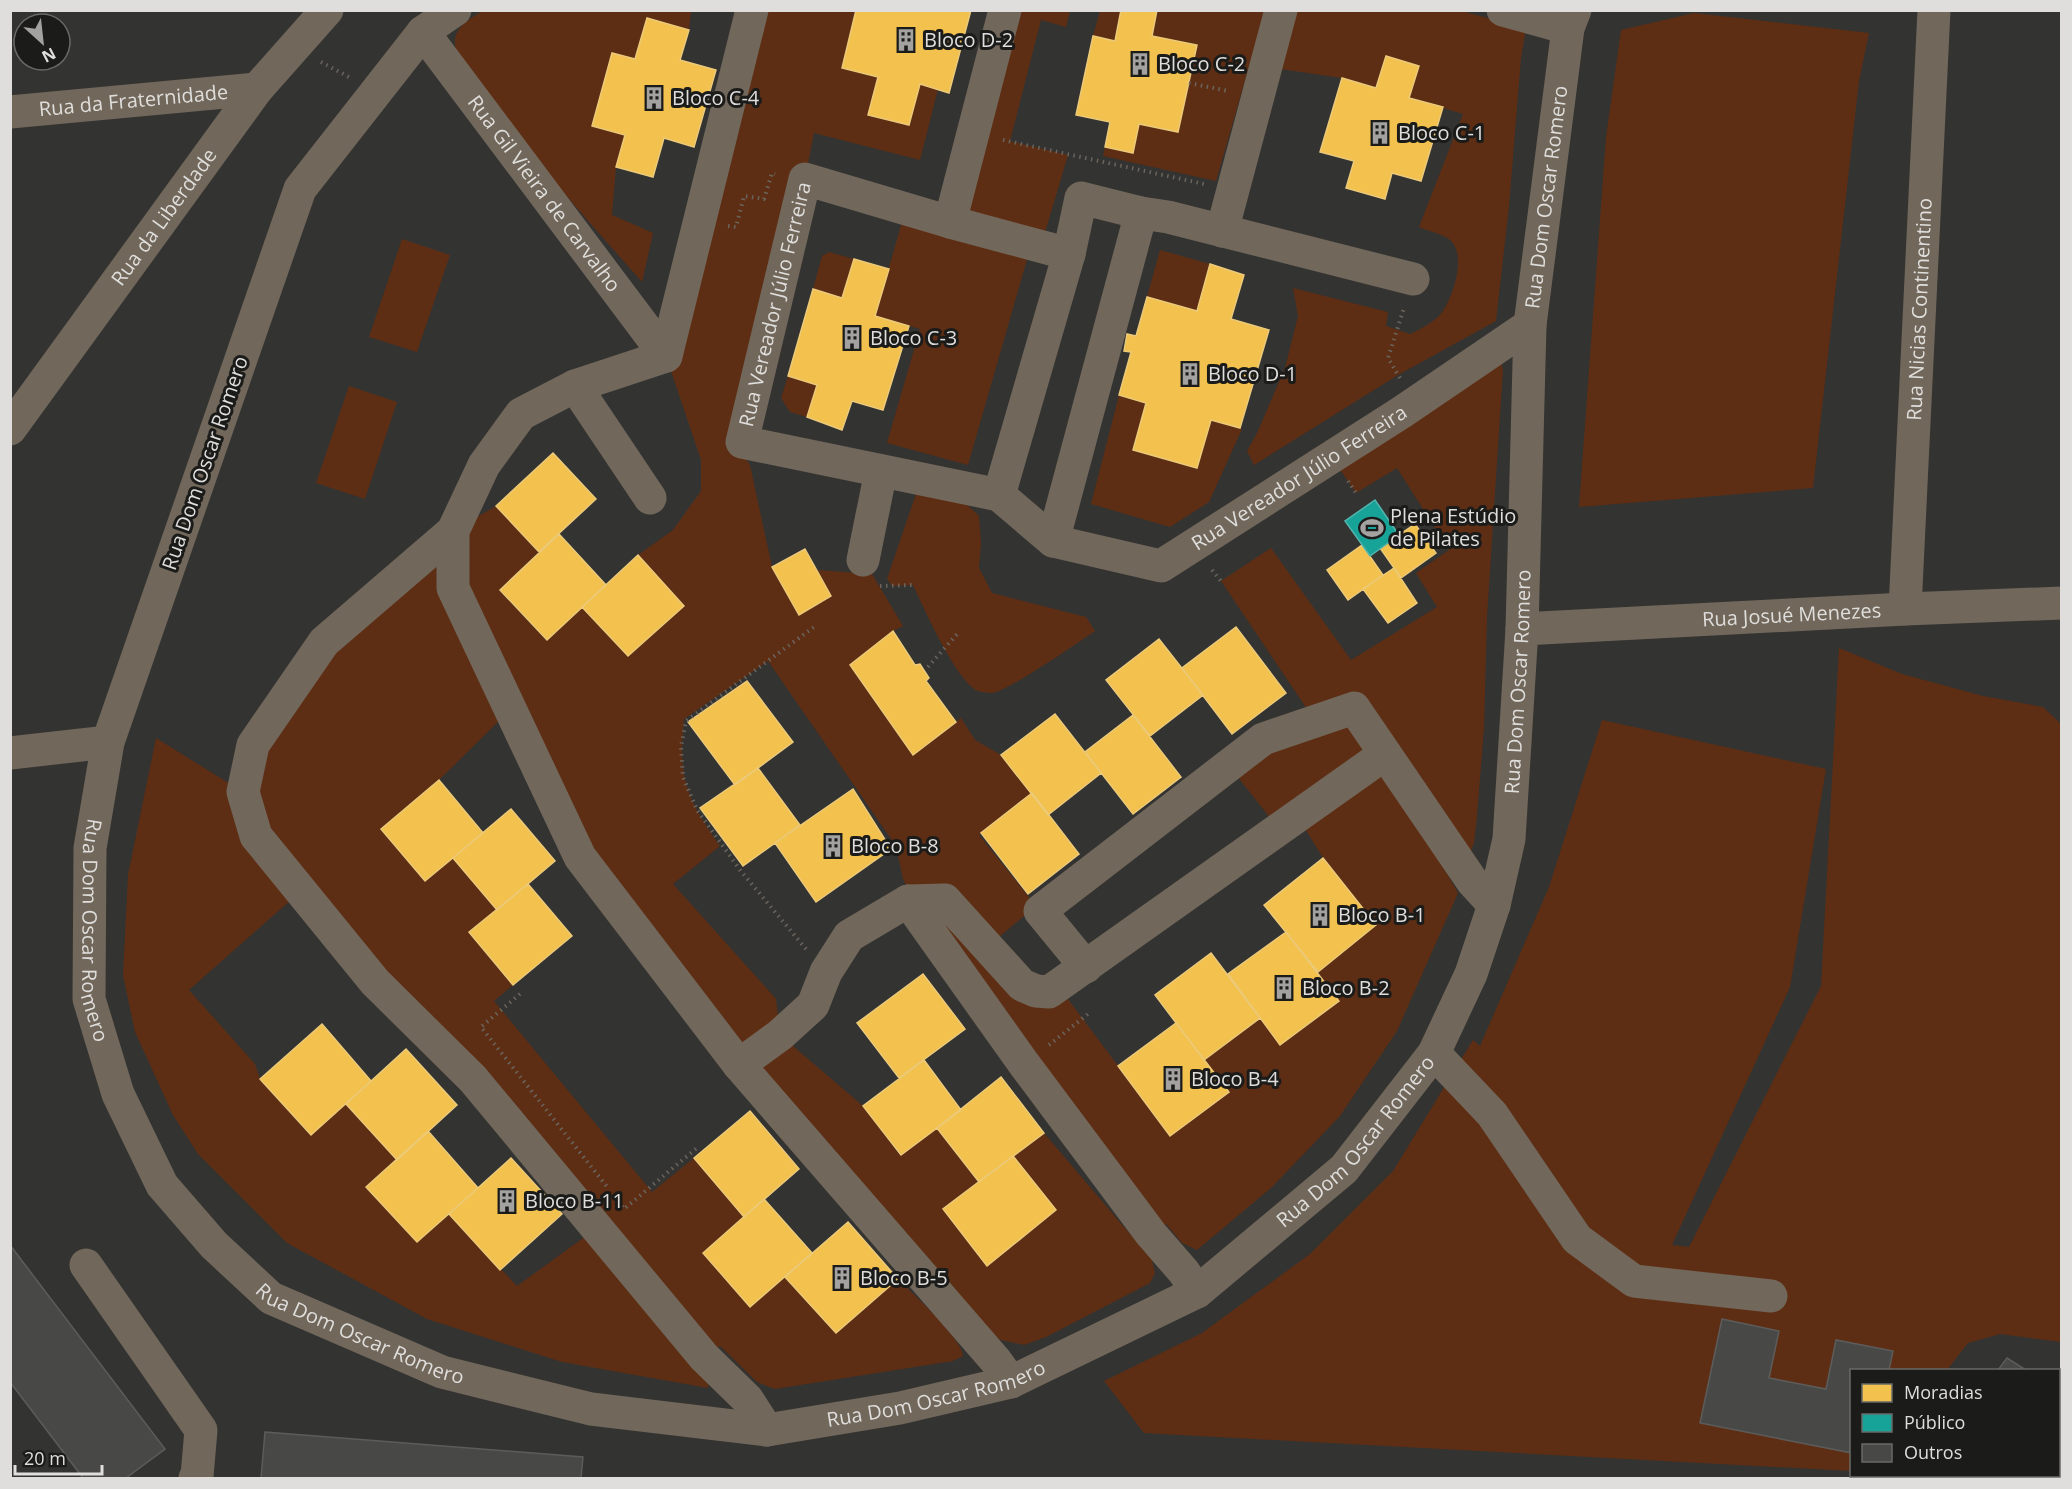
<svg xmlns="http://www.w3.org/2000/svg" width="2072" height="1489" font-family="'Open Sans',sans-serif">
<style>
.green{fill:#5e2e14;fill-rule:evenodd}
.homes{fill:#f2c14e;stroke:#ecca79;stroke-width:1.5}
.public{fill:#17a398;stroke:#53b5ac;stroke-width:1.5}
.building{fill:#484847;stroke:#5c5c5b;stroke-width:1.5}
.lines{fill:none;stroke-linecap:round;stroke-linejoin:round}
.path{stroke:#6b645c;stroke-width:4;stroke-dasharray:1.5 4.5;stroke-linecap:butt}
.minor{stroke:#71675a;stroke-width:33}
.labels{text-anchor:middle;stroke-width:6;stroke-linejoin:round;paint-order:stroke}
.poi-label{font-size:20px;fill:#dfdedc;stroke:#1b1b1a;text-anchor:start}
.street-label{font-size:20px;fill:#dfdedc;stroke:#1b1b1a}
</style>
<rect width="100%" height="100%" fill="#333332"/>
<!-- green -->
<path class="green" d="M482,11H691L689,30L647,19L635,59L612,53L592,126L625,135L616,167L612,215L653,233L642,282C589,222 536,163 488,99C476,83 458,65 455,44C454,27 470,19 482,11Z
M752,11H856L842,68L878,77L869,115L909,125L920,84L938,89L920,160L814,133L805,179L736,444L750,465L772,567L799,614L831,596L817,570L872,574L903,626L893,631L850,665L913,755L961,718L975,740L1001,755L1032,793L979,835L1036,906L993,942L1022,985L1058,986L1170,1135L1229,1092L1204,1060L1260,1018L1280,1045L1339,1002L1318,972L1376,925L1323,858L1298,817L1279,829L1229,766L1315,721L1221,581L1271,548L1351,660L1437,607L1416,573L1449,550L1397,468L1356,493L1335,462L1501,363L1503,369L1487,617L1484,728L1477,816L1474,843L1469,856L1453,854L1443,867L1458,893L1397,1031L1340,1116L1272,1187L1197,1250L1182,1243L1166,1224L1151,1234L912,897L903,879L896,846L768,661L684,719C678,779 686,797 720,846L673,884L776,999L780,1035L863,1106L900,1155L937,1128L979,1182L1044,1133L1152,1260L1155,1273L1150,1283L1046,1337L1024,1345L1001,1340L957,1316L580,857L510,710L439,780L381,829L425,881L453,858L497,910L513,985L494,1001L652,1192L694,1158L744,1217L703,1253L750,1307L785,1277L836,1333L898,1279C913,1294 962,1338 963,1356L953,1361L775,1389L757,1382L720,1346L704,1357L709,1382L708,1388L562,1362L427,1319L287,1243L198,1154L173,1115L135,1032L123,975L128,875L156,738L243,792L324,642L453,531L496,506L539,552L500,591L546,640L582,607L683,606L638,555L673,530L701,491V460L666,356ZM300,892L597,1228L517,1286L449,1214L417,1242L367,1187L397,1160L346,1104L310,1135L260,1079L255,1064L189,990Z
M1005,11H1070L1066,27L1041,20L1010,141L1068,155L1041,246L950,222Z
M1100,11H1121L1115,41L1093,36Z
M1157,11H1265L1216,181L1103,156L1105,147L1133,152L1139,124L1178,132L1197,45L1152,36Z
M1281,11H1461L1526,28L1521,58L1509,206L1496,321L1398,375L1254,465L1247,451L1257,433L1285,368L1298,316L1293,288L1388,312L1386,326L1410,334C1419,330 1430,324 1438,317C1452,303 1468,255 1450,240C1443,234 1428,231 1419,227L1463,114L1409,98L1419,66L1386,56L1376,88L1342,78L1266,67Z
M1694,13L1869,33L1859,81L1813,488L1579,507L1606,137L1621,30Z
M902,222L1028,256L968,465L887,443L920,329L875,316Z
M402,239L450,255L417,352L369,337Z
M1160,250L1210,264L1197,311L1147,297Z
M829,252L854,259L842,298L813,289L822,256Z
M788,376L817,385L807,417L790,412L781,398Z
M349,386L397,402L365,499L316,483Z
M1119,395L1146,403L1133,450L1197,468L1211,420L1242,429L1209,502L1170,527L1091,504Z
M918,488L951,489L979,516L981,543L979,568L992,593L1086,617L1095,631C1079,642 1005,693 992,693C988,693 981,692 978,691C956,681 924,608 913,585L892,586L887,579Z
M1839,648L1902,674L1983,696L2043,707L2061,724V1342L2000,1334L1968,1343L1947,1370H1852L1851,1471L1144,1433L1104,1381L1202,1333L1310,1254L1393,1171L1473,1040L1480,1046L1549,887L1602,720L1826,769L1790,987L1672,1245L1689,1247L1821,986Z"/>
<!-- homes -->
<path class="homes" d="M856,10H971L949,93L920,84L909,125L868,115L878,77L842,68Z
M1121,10H1157L1152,36L1197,45L1178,132L1139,124L1133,153L1105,147L1110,122L1076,115L1093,36L1115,41Z
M647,18L689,30L680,60L716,70L694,147L664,138L653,177L616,167L625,135L592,126L612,53L635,59Z
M1386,56L1419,66L1409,98L1443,107L1421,181L1392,173L1385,199L1346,188L1354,161L1320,152L1342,78L1376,88Z
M854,259L889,269L875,316L909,326L883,410L852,401L842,430L807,417L817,385L788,376L813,289L842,298Z
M1210,264L1244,275L1231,319L1269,330L1240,428L1211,420L1197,468L1133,450L1146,403L1119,395L1131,352L1124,351L1127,334L1136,336L1147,297L1197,311Z
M553,453L596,499L539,552L496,506Z
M1415,524L1436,553L1401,578L1380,548Z
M559,534L606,585L547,640L500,590Z
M1362,545L1383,575L1348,600L1327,570Z
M805,549L831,596L799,615L772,567Z
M638,555L684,606L628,656L582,607Z
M1394,568L1417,603L1388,623L1363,589Z
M1236,627L1286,693L1232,734L1182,668Z
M893,631L915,665L920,664L929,678L926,681L956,722L913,755L850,665Z
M1159,639L1203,695L1150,736L1106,680Z
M747,681L793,742L735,785L688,722Z
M1055,714L1101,773L1048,815L1001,755Z
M1133,715L1181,777L1133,814L1085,752Z
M758,768L800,825L743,866L700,808Z
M439,780L483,833L425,881L381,829Z
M853,789L891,849L816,902L775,843Z
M1032,793L1079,854L1028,894L981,833Z
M511,809L555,861L497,910L453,858Z
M1323,858L1376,925L1318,972L1264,905Z
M528,884L572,936L513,985L469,932Z
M1286,932L1339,1001L1280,1045L1228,974Z
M1211,953L1260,1018L1204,1060L1155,995Z
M923,974L965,1029L899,1078L857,1023Z
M1176,1023L1229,1092L1170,1136L1118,1066Z
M322,1024L371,1081L311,1135L260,1079Z
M406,1049L457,1105L397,1160L346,1104Z
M924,1060L961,1110L901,1155L863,1106Z
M1001,1077L1044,1133L979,1182L937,1128Z
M750,1111L799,1169L744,1217L694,1158Z
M428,1131L478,1188L417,1242L366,1187Z
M1013,1156L1056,1210L987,1266L943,1209Z
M511,1158L562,1214L500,1270L449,1214Z
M764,1199L812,1253L750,1307L703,1253Z
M848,1222L898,1279L836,1333L785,1277Z"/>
<!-- public -->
<path class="public" d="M1375,500L1399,535L1370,556L1345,521Z"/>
<!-- building -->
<path class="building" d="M10,1245L165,1449L126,1478H83L10,1382Z
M1722,1319L1779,1331L1769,1378L1826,1389L1836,1340L1893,1351L1889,1370H1852V1453L1700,1423Z
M2007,1358L2026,1370H1998Z
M265,1432L583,1457L581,1478H261Z
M1926,1476H1992L1990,1478H1924Z"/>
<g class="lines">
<!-- path -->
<path class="path" d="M321,62L349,77
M1189,83L1228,91
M1003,140L1204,184
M728,226L736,227L744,196L764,199L772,173L775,174
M1400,378L1388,358L1404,308
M1348,481L1356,493
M1212,570L1221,581
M880,586L913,585
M928,667L959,632
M806,949L740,870L697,810L683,777L681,747L686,721L814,627
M520,994L481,1027L608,1188
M1049,1045L1088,1014
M622,1206L624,1209L698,1147"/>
<!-- minor -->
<g class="minor">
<path id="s1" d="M455,10L423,32L300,189L108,742L90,848L89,999L118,1094L162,1185L214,1245L271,1298L442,1372L591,1409L767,1430L900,1408L1011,1382L1197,1292L1344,1169L1434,1053L1471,974L1494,905L1509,839L1522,629L1530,325L1568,28L1575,10"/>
<path d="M1503,10L1568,28"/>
<path id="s2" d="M423,32L666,356L575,386L521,414L484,465L453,531V588L580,857L739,1065L996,1361L1011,1382"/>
<path id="s3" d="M10,112L257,89"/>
<path d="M950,222L1005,10"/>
<path d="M1222,231L1281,10"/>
<path d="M1069,254L1081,198L1141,213L1168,217L1413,279"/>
<path d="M666,356L752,10"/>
<path d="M575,386L650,498"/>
<path id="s4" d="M10,429L257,89L327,10"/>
<path id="s5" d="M999,495L742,442L805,179L950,222L1069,254L999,495L1053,541L1161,566L1402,412L1530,325"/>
<path d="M453,531L324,642L253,745L243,792L256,836L375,982L473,1079L704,1357L747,1399L767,1430"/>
<path d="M1053,541L1141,213"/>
<path d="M863,560L881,471"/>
<path id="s6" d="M1905,609L1934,10"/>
<path id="s7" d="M1522,629L1905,609L2062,603"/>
<path d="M10,753L108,742"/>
<path d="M1086,967L1040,911L1263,739L1354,708L1472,881L1494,905"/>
<path d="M1434,1053L1492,1114L1577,1239L1634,1281L1771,1296"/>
<path d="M739,1065L780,1035L813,1005L826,972L849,936L908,901"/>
<path d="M86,1265L201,1430L197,1476L195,1478"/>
<path d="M1197,1292L1184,1272L1151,1234L1024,1064L908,901L945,900L1022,985L1036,991L1049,992L1385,754"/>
<path d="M2058,1424L2062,1420"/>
<path d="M2020,1478L2022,1476"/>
</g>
</g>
<!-- icons -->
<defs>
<g id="building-bare" transform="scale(1.8)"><path d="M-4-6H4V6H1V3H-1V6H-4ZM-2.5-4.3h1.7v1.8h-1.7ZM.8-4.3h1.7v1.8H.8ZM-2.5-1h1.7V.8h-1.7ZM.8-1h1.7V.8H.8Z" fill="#a3a2a0" stroke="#1b1b1a" stroke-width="2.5" paint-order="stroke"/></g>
<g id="stadium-bare" transform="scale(1.8)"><path d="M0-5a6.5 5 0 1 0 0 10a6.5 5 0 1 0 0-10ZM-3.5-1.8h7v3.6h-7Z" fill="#a3a2a0" stroke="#1b1b1a" stroke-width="2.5" paint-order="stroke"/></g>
</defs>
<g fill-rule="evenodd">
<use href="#building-bare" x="906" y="40"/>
<use href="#building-bare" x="1140" y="64"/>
<use href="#building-bare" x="654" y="98"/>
<use href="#building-bare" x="1380" y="133"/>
<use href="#building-bare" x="852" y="338"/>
<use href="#building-bare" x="1190" y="374"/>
<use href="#stadium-bare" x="1372" y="528"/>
<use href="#building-bare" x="833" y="846"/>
<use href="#building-bare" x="1320" y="915"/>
<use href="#building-bare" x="1284" y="988"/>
<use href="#building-bare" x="1173" y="1079"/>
<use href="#building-bare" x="507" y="1201"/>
<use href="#building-bare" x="842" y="1278"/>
</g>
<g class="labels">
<!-- poi labels -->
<g class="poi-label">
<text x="924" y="47">Bloco D-2</text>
<text x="1158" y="71">Bloco C-2</text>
<text x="672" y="105">Bloco C-4</text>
<text x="1398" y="140">Bloco C-1</text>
<text x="870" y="345">Bloco C-3</text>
<text x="1208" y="381">Bloco D-1</text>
<text x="1390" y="523">Plena Estúdio<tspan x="1390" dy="23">de Pilates</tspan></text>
<text x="851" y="853">Bloco B-8</text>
<text x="1338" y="922">Bloco B-1</text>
<text x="1302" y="995">Bloco B-2</text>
<text x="1191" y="1086">Bloco B-4</text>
<text x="525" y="1208">Bloco B-11</text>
<text x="860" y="1285">Bloco B-5</text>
</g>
<!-- street labels -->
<g class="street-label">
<text dy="7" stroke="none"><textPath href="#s3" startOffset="124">Rua da Fraternidade</textPath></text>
<text dy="7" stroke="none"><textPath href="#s2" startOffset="202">Rua Gil Vieira de Carvalho</textPath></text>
<text dy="7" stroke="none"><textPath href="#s1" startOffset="3622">Rua Dom Oscar Romero</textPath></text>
<text dy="7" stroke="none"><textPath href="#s4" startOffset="262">Rua da Liberdade</textPath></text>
<text dy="7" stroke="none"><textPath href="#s5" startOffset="404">Rua Vereador Júlio Ferreira</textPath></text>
<text dy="7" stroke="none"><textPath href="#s6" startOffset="300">Rua Nicias Continentino</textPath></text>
<text transform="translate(205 463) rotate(-71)" y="7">Rua Dom Oscar Romero</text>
<text dy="7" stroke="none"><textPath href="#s5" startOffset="1404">Rua Vereador Júlio Ferreira</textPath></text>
<text dy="7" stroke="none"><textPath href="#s7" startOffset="270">Rua Josué Menezes</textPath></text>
<text dy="7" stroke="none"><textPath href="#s1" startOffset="3136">Rua Dom Oscar Romero</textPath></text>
<text dy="7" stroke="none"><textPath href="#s1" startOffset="1014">Rua Dom Oscar Romero</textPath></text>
<text dy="7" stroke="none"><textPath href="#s1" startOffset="2632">Rua Dom Oscar Romero</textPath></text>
<text dy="7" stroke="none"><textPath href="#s1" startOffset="1536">Rua Dom Oscar Romero</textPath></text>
<text dy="7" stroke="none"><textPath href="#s1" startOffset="2130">Rua Dom Oscar Romero</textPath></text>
</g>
</g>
<!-- border -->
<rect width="2072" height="1489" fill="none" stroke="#dfdedc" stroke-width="24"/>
<!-- legend -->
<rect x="1850" y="1369" width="210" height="108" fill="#1b1b1a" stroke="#696968" stroke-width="1.5"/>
<rect x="1862" y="1384" width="30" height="18" fill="#f2c14e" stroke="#696968" stroke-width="1.5"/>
<text x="1904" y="1399" font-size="18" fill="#dfdedc">Moradias</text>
<rect x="1862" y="1414" width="30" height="18" fill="#17a398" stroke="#696968" stroke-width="1.5"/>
<text x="1904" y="1429" font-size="18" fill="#dfdedc">Público</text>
<rect x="1862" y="1444" width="30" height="18" fill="#484847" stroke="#696968" stroke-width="1.5"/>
<text x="1904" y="1459" font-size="18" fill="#dfdedc">Outros</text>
<!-- north arrow -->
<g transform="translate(42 42) rotate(153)"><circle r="28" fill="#1b1b1a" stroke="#696968" stroke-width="1.5"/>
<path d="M0-4.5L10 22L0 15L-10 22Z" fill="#a3a2a0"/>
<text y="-9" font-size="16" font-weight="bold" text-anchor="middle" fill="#dfdedc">N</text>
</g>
<!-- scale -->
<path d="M15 1465v9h87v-9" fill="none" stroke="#dfdedc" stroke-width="3"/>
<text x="24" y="1465" font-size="18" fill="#dfdedc" stroke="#1b1b1a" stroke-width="4.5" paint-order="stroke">20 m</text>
</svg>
